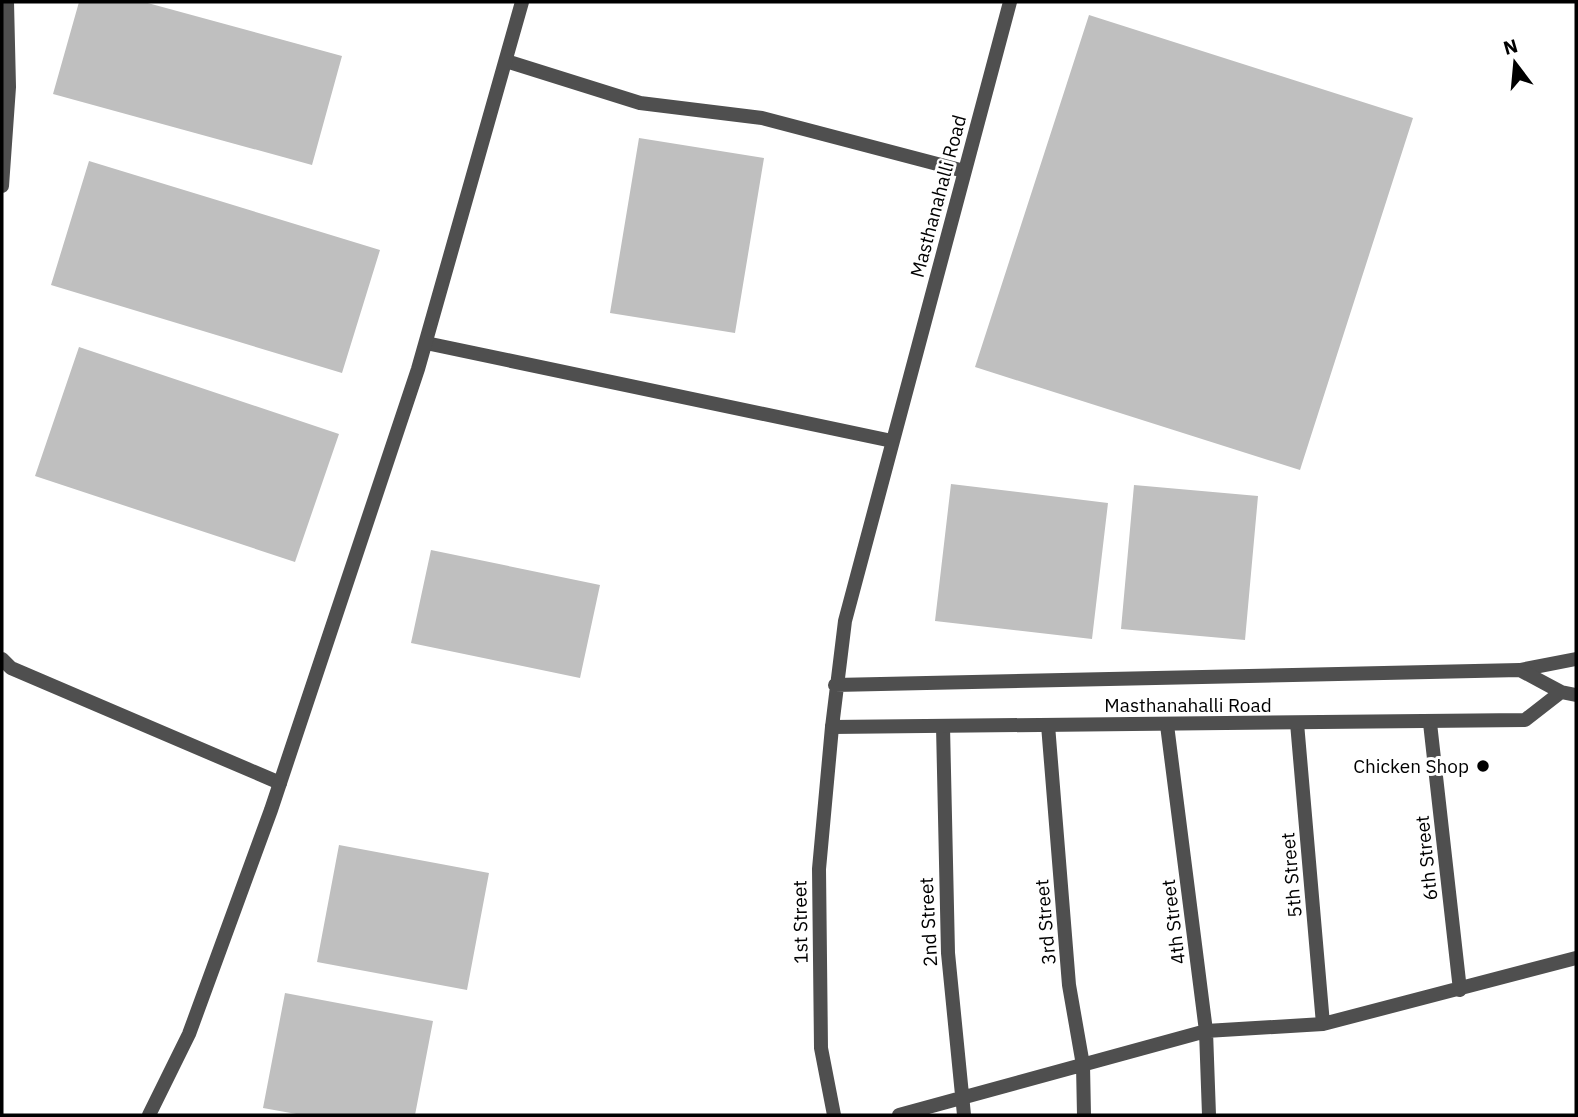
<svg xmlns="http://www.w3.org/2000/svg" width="1578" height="1117" font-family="'IBM Plex Sans',sans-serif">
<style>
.building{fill:#bfbfbf}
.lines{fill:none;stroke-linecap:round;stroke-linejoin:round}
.service{stroke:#4f4f4f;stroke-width:14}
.minor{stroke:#4f4f4f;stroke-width:14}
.tertiary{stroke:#4f4f4f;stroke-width:14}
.poi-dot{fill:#000;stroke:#fff;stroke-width:2.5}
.labels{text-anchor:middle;stroke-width:6;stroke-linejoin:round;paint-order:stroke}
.street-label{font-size:19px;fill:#000;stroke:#fff}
.poi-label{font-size:19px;fill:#000;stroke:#fff;text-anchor:end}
</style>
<rect width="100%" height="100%" fill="#fff"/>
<!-- building -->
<path class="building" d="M79,2H144L342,56L312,165L53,94Z
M1089,15L1413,118L1300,470L975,367Z
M639,138L764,158L735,333L610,313Z
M89,161L380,250L342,373L51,285Z
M79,347L339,434L295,562L35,476Z
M951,484L1108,503L1092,639L935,621Z
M1134,485L1258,496L1245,640L1121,629Z
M431,550L600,585L580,678L411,643Z
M339,845L489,873L467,990L317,962Z
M285,993L433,1021L415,1115H302L263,1108Z"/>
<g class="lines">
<!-- service -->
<path class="service" d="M1520,670L1576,659"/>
<!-- minor -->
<path class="minor" d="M506,61L640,103L762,118L964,171
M2,186L9,87L7,2
M426,343L892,441
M2,659L11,668L280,783
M1297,723L1323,1024
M1430,723L1460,990
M1048,725L1069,985L1083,1065L1084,1115
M1167,725L1206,1031L1209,1115
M943,726L948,953L964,1115
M832,727L819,869L821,1048L834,1115
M899,1115L1206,1031L1323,1024L1576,958"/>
<!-- tertiary -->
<path class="tertiary" d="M1010,2L845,621L832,727L1525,720L1561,692
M835,685L1520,670L1561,692L1576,695
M149,1115L189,1034L271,810L418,369L522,2"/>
</g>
<!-- markers -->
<circle class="poi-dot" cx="1483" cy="766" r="7"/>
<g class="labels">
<!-- street labels -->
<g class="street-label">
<text transform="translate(938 196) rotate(-75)" y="7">Masthanahalli Road</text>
<text x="1188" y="712">Masthanahalli Road</text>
<text transform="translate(1426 858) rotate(-96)" y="7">6th Street</text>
<text transform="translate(1291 875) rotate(-95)" y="7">5th Street</text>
<text transform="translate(800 922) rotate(-91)" y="7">1st Street</text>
<text transform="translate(928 922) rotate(-93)" y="7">2nd Street</text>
<text transform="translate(1045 922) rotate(-95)" y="7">3rd Street</text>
<text transform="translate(1173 922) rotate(-97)" y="7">4th Street</text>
</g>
<!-- poi labels -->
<g class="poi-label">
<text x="1469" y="773">Chicken Shop</text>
</g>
</g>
<!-- border -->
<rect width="1578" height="1117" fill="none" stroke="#000000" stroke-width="7"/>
<!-- north arrow -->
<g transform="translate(1515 63) rotate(344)" stroke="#ffffff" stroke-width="5" paint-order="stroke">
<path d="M0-5L12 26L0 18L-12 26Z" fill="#000000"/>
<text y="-10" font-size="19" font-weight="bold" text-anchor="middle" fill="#000000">N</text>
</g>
</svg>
